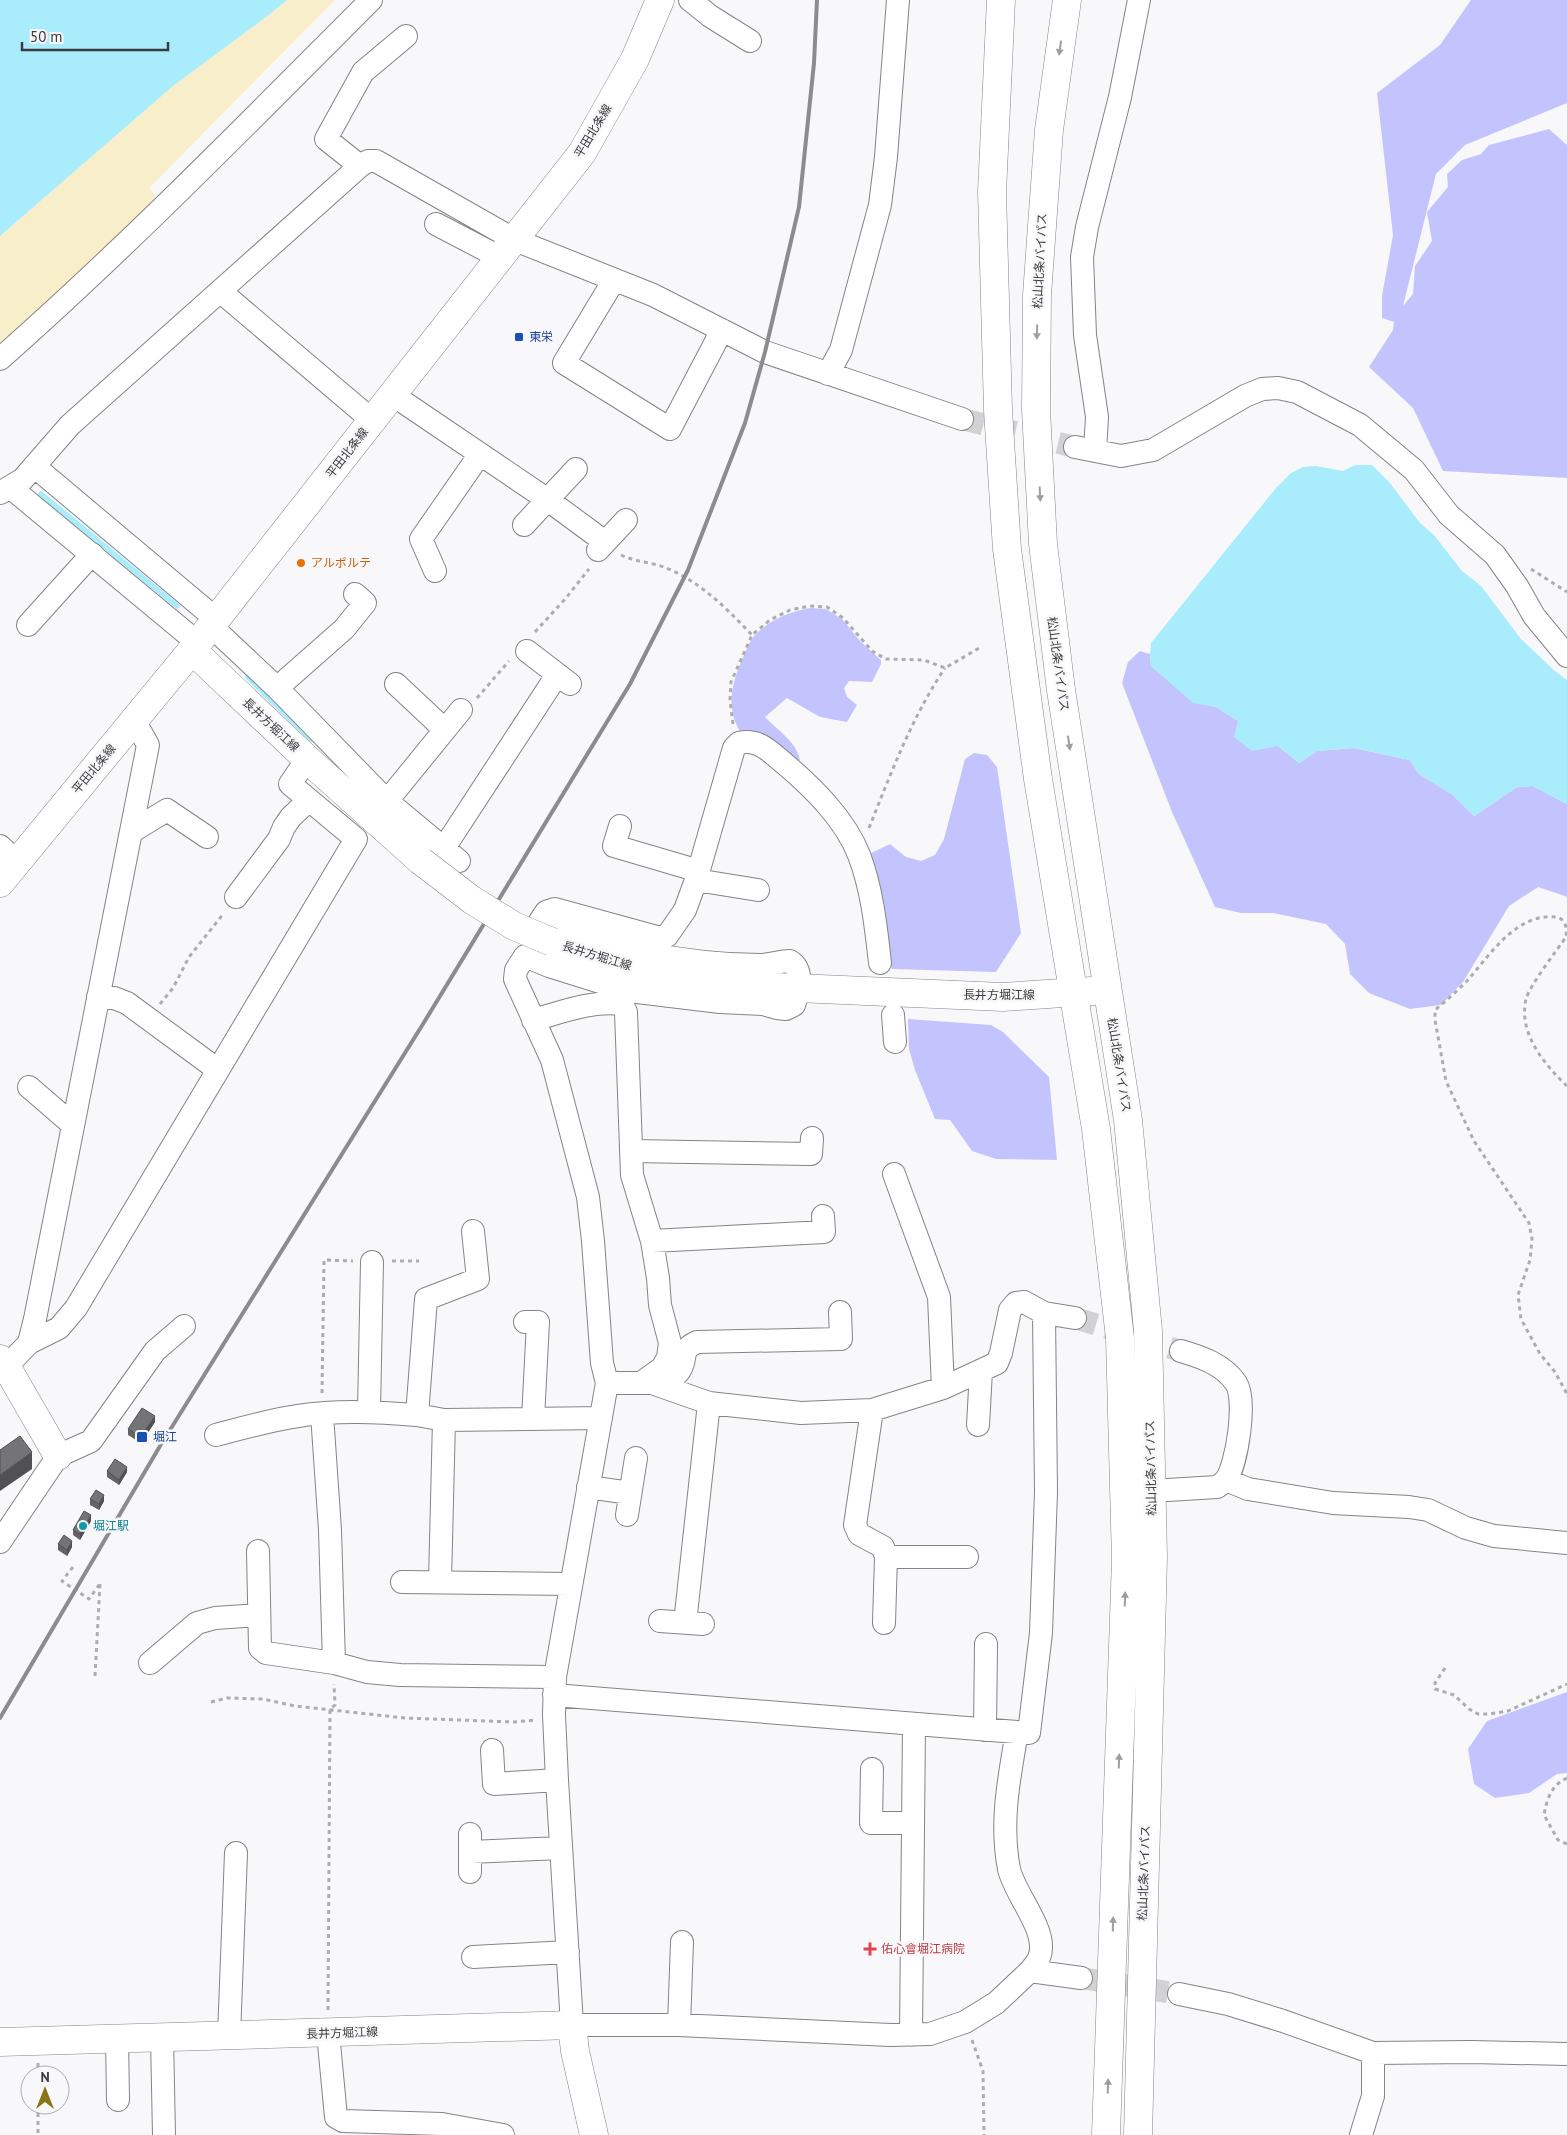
<svg xmlns="http://www.w3.org/2000/svg" width="1567" height="2135" font-family="'PT Sans','Noto Sans JP',sans-serif">
<style>
.green{fill:#c3c4fe}
.sand{fill:#f8eec9}
.water{fill:#a9ecfc}
.lines{fill:none;stroke-linecap:round;stroke-linejoin:round}
.stream{stroke:#a9ecfc;stroke-width:5.5}
.street-tunnel{stroke:#d2d2d4;stroke-width:22;stroke-dasharray:22 11;stroke-linecap:butt}
.street-casing{stroke:#838486;stroke-width:24}
.secondary-casing{stroke:#838486;stroke-width:29}
.highway-casing{stroke:#838486;stroke-width:29}
.path{stroke:#adadaf;stroke-width:3;stroke-dasharray:4 4;stroke-linecap:butt}
.street{stroke:#fff;stroke-width:22}
.secondary{stroke:#fff;stroke-width:28}
.highway{stroke:#fff;stroke-width:28}
.rail{stroke:#8c8c8e;stroke-width:4}
.secondary-bridge-casing{stroke:#838486;stroke-width:29;stroke-linecap:butt}
.secondary-bridge{stroke:#fff;stroke-width:28}
.wall{fill:#646465}
.shaded-wall{fill:#515153}
.building{fill:#747476;stroke:#515153}
.oneway{fill:#9e9e9e}
.transit-dot{fill:#1a4fb4;stroke:#f8f8fa;stroke-width:2}
.food-dot{fill:#e8710a;stroke:#f8f8fa;stroke-width:2}
.culture-dot{fill:#0f9aa8;stroke:#f8f8fa;stroke-width:2}
.health-dot{fill:#e0444e;stroke:#f8f8fa;stroke-width:2}
.labels{text-anchor:middle;stroke-width:5;stroke-linejoin:round;paint-order:stroke}
.street-label{font-size:12px;fill:#3c3c3d;stroke:#f8f8fa}
.transit-label{font-size:12px;fill:#164399;stroke:#f8f8fa;text-anchor:start}
.food-label{font-size:12px;fill:#c56008;stroke:#f8f8fa;text-anchor:start}
.culture-label{font-size:12px;fill:#0d838f;stroke:#f8f8fa;text-anchor:start}
.health-label{font-size:12px;fill:#be3a42;stroke:#f8f8fa;text-anchor:start}
</style>
<rect width="100%" height="100%" fill="#f8f8fa"/>
<!-- green -->
<path class="green" d="M1471,0H1567V103L1465,145L1436,174L1403,306L1413,294L1415,266L1432,241L1427,212L1448,187L1447,174L1462,160L1481,154L1489,145L1549,129L1567,145V478L1443,471L1413,408L1369,367L1393,330L1394,322L1382,318V296L1393,235L1377,93L1440,45Z
M810,608L826,609L842,619L860,641L881,660V664L872,682L849,681L844,688L847,697L857,705L847,722L820,717L787,698L765,717C778,731 796,741 800,760L797,763L739,730C725,703 733,681 744,655C747,649 750,640 755,635C771,619 789,612 810,608Z
M1140,651L1150,654L1151,666L1193,702L1216,707L1278,746L1299,763L1317,751L1354,748L1410,760L1419,774L1453,795L1474,816L1517,787L1533,786L1567,804V898L1565,896L1538,887L1509,906L1463,982L1441,1005L1410,1009L1369,993L1350,974L1345,944L1326,924L1273,913H1241L1215,907L1172,812L1122,683L1128,662Z
M974,753L987,755L997,767L1021,933L996,972L892,969L865,856L890,844L906,857L921,861L935,855L944,839L965,759Z
M908,1019L991,1025L1003,1032L1049,1077L1057,1160L996,1159L972,1151L950,1120L935,1119L915,1070L909,1049Z
M1567,1692V1773L1557,1774L1529,1793L1495,1798L1474,1784L1468,1749L1487,1721Z"/>
<!-- sand -->
<path class="sand" d="M287,0H335L149,188L157,198L45,307L0,346V236L173,86L270,14Z"/>
<!-- water -->
<path class="water" d="M0,0H287L270,14L173,86L0,236Z
M1355,465H1372L1390,483L1420,523L1434,535L1462,571L1481,586L1521,639L1555,671L1567,680V804L1533,786L1517,787L1474,816L1453,795L1419,774L1410,760L1354,748L1317,751L1299,763L1278,746L1252,751L1234,737L1238,721L1216,707L1193,703L1151,666L1150,654L1151,643L1276,488L1291,473L1303,467L1316,466L1343,471Z"/>
<g class="lines">
<!-- stream -->
<path class="stream" d="M41,494L177,606
M248,677L311,739"/>
<!-- street-tunnel -->
<path class="street-tunnel" d="M962,419L1075,447
M1075,1318L1181,1351
M1081,1978L1179,1994"/>
<!-- street casing -->
<g class="street-casing">
<path id="street" d="M690,0L710,16L750,41
M360,166L326,139L363,72L406,36
M436,224L501,258
M614,280L564,363L670,429L722,330
M220,291L373,421
M0,359C129,245 249,122 371,0
M828,374L841,350L880,205L886,157L898,0
M393,395L548,500L605,542
M1075,447L1121,456L1153,450L1245,396L1262,389L1278,388L1297,392L1360,425L1414,470L1449,515L1495,555L1517,586L1534,616L1567,656
M1095,451L1097,417L1085,335L1082,257L1087,227L1120,97L1139,0
M34,466L216,619
M10,487L198,643
M0,493L23,479L70,425L360,166L368,161H376L515,240L653,295L765,352L962,419
M524,525L576,469
M598,550L626,520
M435,571L421,539L480,454
M28,625L92,554
M211,626L277,688L387,801L459,861
M527,651L570,684
M396,684L445,730
M277,688L344,629L365,603L355,594
M387,801L461,710
M620,826L614,846L699,871
M131,832L167,810L207,837
M0,846L17,862
M444,848L557,675
M696,880L758,890
M236,897L279,839L284,827L291,817L309,800
M880,963C876,927 872,889 859,855C845,819 813,788 785,764C770,752 759,738 739,743L734,748L696,880L685,910L667,936L657,937L555,909L546,912L540,921C612,948 683,965 760,965C770,965 780,961 790,961C804,970 799,991 794,1005L786,1009L777,1008L763,1004L720,1002L629,991L549,966L525,956L516,970L515,979L552,1060L588,1197L593,1241L602,1363L607,1383L555,1677L554,1715L557,1780L572,2025H679L890,2035L930,2034L965,2022L996,2003L1030,1971L1081,1978
M98,997L114,998L127,1003L218,1070
M893,1015L895,1042
M533,1020C562,1012 592,1000 622,1004L626,1012L632,1175L652,1241L658,1278L660,1305L670,1343L668,1358L662,1368L641,1383
M29,1087L73,1125
M631,1151L811,1154L812,1138
M894,1174L939,1297L943,1388
M652,1241L824,1232L823,1216
M525,1322H538L533,1419
M29,1343L59,1328L76,1308L356,839L290,784L307,759
M0,1373L29,1343L35,1319L148,745L134,720
M607,1383H652L709,1403L801,1413L872,1410L943,1388L997,1363L1001,1353L1010,1310L1016,1303L1024,1302L1044,1313L1075,1318
M662,1386C667,1382 676,1377 680,1370C688,1357 679,1350 697,1342L841,1339L840,1312
M872,1410L855,1525L859,1534L883,1547L886,1557L884,1623
M369,1411L372,1262
M322,1414L330,1530L334,1663
M444,1420L417,1415L426,1299L478,1279L473,1231
M978,1425L981,1371
M216,1435C243,1428 270,1420 298,1416C337,1410 378,1412 417,1415
M1226,1480L1248,1489L1333,1503L1409,1507L1428,1510L1466,1528L1494,1536L1567,1543
M588,1487L630,1493
M1151,1491L1217,1487C1220,1485 1224,1482 1226,1480C1237,1464 1247,1400 1236,1383C1223,1364 1201,1357 1181,1351
M627,1515L636,1458
M0,1542L58,1456L91,1441L155,1351L184,1326
M258,1551L260,1648L266,1653L334,1663L367,1672L400,1675L555,1677
M886,1557H967
M402,1582L571,1584
M440,1582L444,1420L601,1418
M660,1621L703,1624
M685,1623L709,1403
M150,1663L197,1623L215,1618L259,1615
M554,1695L1029,1733L1041,1633L1046,1492L1044,1313
M985,1730L986,1644
M1017,1732C1009,1778 1000,1823 1009,1869C1015,1896 1050,1932 1039,1958C1037,1963 1033,1967 1030,1971
M492,1750L494,1784L557,1780
M872,1769L871,1823H913
M470,1834V1872
M470,1852L561,1848
M473,1957L568,1952
M1179,1994L1228,2004L1283,2021L1373,2053L1471,2052L1567,2054
M679,2025L682,1942
M328,2033L336,2117L343,2121L442,2124L503,2135
M911,2035L914,1725
M229,2036L236,1853
M162,2037L164,2135
M117,2038L118,2100
M1361,2135L1373,2096V2053"/>
</g>
<!-- secondary casing -->
<g class="secondary-casing">
<path id="secondary" d="M192,650L307,759L421,861
M0,883L192,650L582,153L635,59L660,0
M552,942L612,963L655,972L774,987L1003,997L1107,990
M0,1359L6,1366L58,1456
M0,2042L572,2025L575,2051L594,2135"/>
</g>
<!-- highway casing -->
<g class="highway-casing">
<path id="highway" d="M1001,0L992,192L998,410L1007,549L1038,779L1096,1129L1120,1338L1126,1560L1106,2135
M1067,0L1049,130L1037,295L1036,410L1043,544L1061,690L1128,1120L1148,1331L1153,1557L1138,2135"/>
</g>
<!-- path -->
<path class="path" d="M621,555C635,562 652,562 666,568C701,582 726,608 752,635
M1531,569L1567,592
M535,632L566,598L589,569
M477,698L509,661
M733,724L730,700L731,682L752,635L770,620L790,610L810,606L827,607L843,618L872,651L886,659L924,660L945,668L981,647
M869,828C891,773 912,717 945,668
M160,1004L173,988L189,957L224,913
M1567,1086C1544,1064 1518,1033 1526,999C1530,985 1557,950 1566,937C1567,928 1566,918 1555,917C1516,913 1489,956 1467,981C1457,991 1446,1001 1435,1010V1020L1446,1081L1474,1141L1529,1223L1532,1239L1530,1260L1518,1295L1521,1319L1540,1354L1555,1372L1567,1394
M392,1261H419
M322,1393L324,1260L353,1261
M73,1567L62,1581L89,1599L99,1585
M1445,1668L1435,1683V1689L1454,1695L1469,1709L1478,1714H1489L1508,1711L1567,1684
M95,1676L100,1584
M211,1702L227,1698L263,1699L295,1706L405,1718L514,1722L536,1720
M1567,1778C1551,1785 1547,1799 1544,1815L1558,1840L1567,1844
M328,2010L330,1709L335,1705L334,1684
M972,2040L983,2071L984,2135
M38,2063V2075
M38,2105V2135"/>
<!-- street -->
<use href="#street" class="street"/>
<!-- secondary -->
<use href="#secondary" class="secondary"/>
<!-- highway -->
<use href="#highway" class="highway"/>
<!-- rail -->
<path class="rail" d="M0,1718L160,1446L423,1024L630,684L688,570L745,423L765,352L799,207L814,63L817,0"/>
<!-- secondary-bridge casing -->
<g class="secondary-bridge-casing">
<path id="secondary-bridge" d="M421,861L472,900L514,926L552,942"/>
</g>
<!-- secondary-bridge -->
<use href="#secondary-bridge" class="secondary-bridge"/>
</g>
<!-- wall -->
<path class="wall" d="M155,1422L141,1443L128,1435V1429Z
M107,1471L127,1472L119,1485L107,1477Z
M90,1499L104,1501L99,1510L90,1505Z
M91,1521L80,1540L73,1535V1530Z
M58,1544L72,1547L67,1556L58,1550Z"/>
<!-- shaded-wall -->
<path class="shaded-wall" d="M155,1416V1422L141,1443V1437Z
M32,1452V1469L0,1491V1475Z
M127,1467V1472L119,1485V1480Z
M104,1495V1501L99,1510V1504Z
M91,1515V1521L80,1540V1534Z
M72,1541V1547L67,1556V1550Z"/>
<!-- building -->
<path class="building" d="M142,1408L155,1416L141,1437L128,1429Z
M20,1436L32,1452L0,1475V1450Z
M115,1459L127,1467L119,1480L107,1471Z
M96,1490L104,1495L99,1504L90,1499Z
M84,1511L91,1515L80,1534L73,1530Z
M64,1535L72,1541L67,1550L58,1544Z"/>
<!-- one-way arrows -->
<defs><path id="oneway-solid" d="M-6-.8H1V-3.2L6.5 0L1 3.2V.8H-6Z" transform="scale(1.25)"/></defs>
<g class="oneway">
<use href="#oneway-solid" transform="translate(1060 48) rotate(98)"/>
<use href="#oneway-solid" transform="translate(1037 332) rotate(91)"/>
<use href="#oneway-solid" transform="translate(1040 494) rotate(87)"/>
<use href="#oneway-solid" transform="translate(1069 743) rotate(81)"/>
<use href="#oneway-solid" transform="translate(1125 1599) rotate(-88)"/>
<use href="#oneway-solid" transform="translate(1119 1761) rotate(-88)"/>
<use href="#oneway-solid" transform="translate(1113 1924) rotate(-88)"/>
<use href="#oneway-solid" transform="translate(1108 2086) rotate(-88)"/>
</g>
<!-- markers -->
<g class="transit-dot">
<rect x="514" y="332" width="10" height="10" rx="2.5"/>
<rect x="136" y="1431" width="12" height="12" rx="2.5"/>
</g>
<circle class="food-dot" cx="301" cy="563" r="5"/>
<circle class="culture-dot" cx="83" cy="1526" r="5"/>
<path class="health-dot" d="M867.5 1941.5h5v5h5v5h-5v5h-5v-5h-5v-5h5z"/>
<g class="labels">
<!-- street labels -->
<g class="street-label">
<text transform="translate(593 131) rotate(-59)" y="4">平田北条線</text>
<text transform="translate(1040 261) rotate(-87)" y="4">松山北条バイパス</text>
<text transform="translate(347 453) rotate(-52)" y="4">平田北条線</text>
<text transform="translate(1058 664) rotate(82)" y="4">松山北条バイパス</text>
<text transform="translate(271 725) rotate(43)" y="4">長井方堀江線</text>
<text transform="translate(94 769) rotate(-50)" y="4">平田北条線</text>
<text transform="translate(597 956) rotate(17)" y="4">長井方堀江線</text>
<text x="999" y="999">長井方堀江線</text>
<text transform="translate(1119 1065) rotate(81)" y="4">松山北条バイパス</text>
<text transform="translate(1151 1468) rotate(-91)" y="4">松山北条バイパス</text>
<text transform="translate(1144 1873) rotate(-88)" y="4">松山北条バイパス</text>
<text transform="translate(342 2033) rotate(-2)" y="4">長井方堀江線</text>
</g>
<!-- transit labels -->
<g class="transit-label">
<text x="529" y="341">東栄</text>
<text x="153" y="1441">堀江</text>
</g>
<!-- food labels -->
<g class="food-label">
<text x="311" y="567">アルポルテ</text>
</g>
<!-- culture labels -->
<g class="culture-label">
<text x="93" y="1530">堀江駅</text>
</g>
<!-- health labels -->
<g class="health-label">
<text x="881" y="1953">佑心會堀江病院</text>
</g>
</g>
<!-- north arrow -->
<g transform="translate(45 2090)"><circle r="24" fill="#f8f8fa" stroke="#adadae"/>
<path d="M0-4L9 19L0 12L-9 19Z" fill="#8b7417"/>
<text y="-8" font-size="14" font-weight="bold" text-anchor="middle" fill="#3c3c3d">N</text>
</g>
<!-- scale -->
<path d="M22 42v8h146v-8" fill="none" stroke="#3c3c3d" stroke-width="2.5"/>
<text x="30" y="42" font-size="15" fill="#3c3c3d" stroke="#f8f8fa" stroke-width="4" paint-order="stroke">50 m</text>
</svg>
